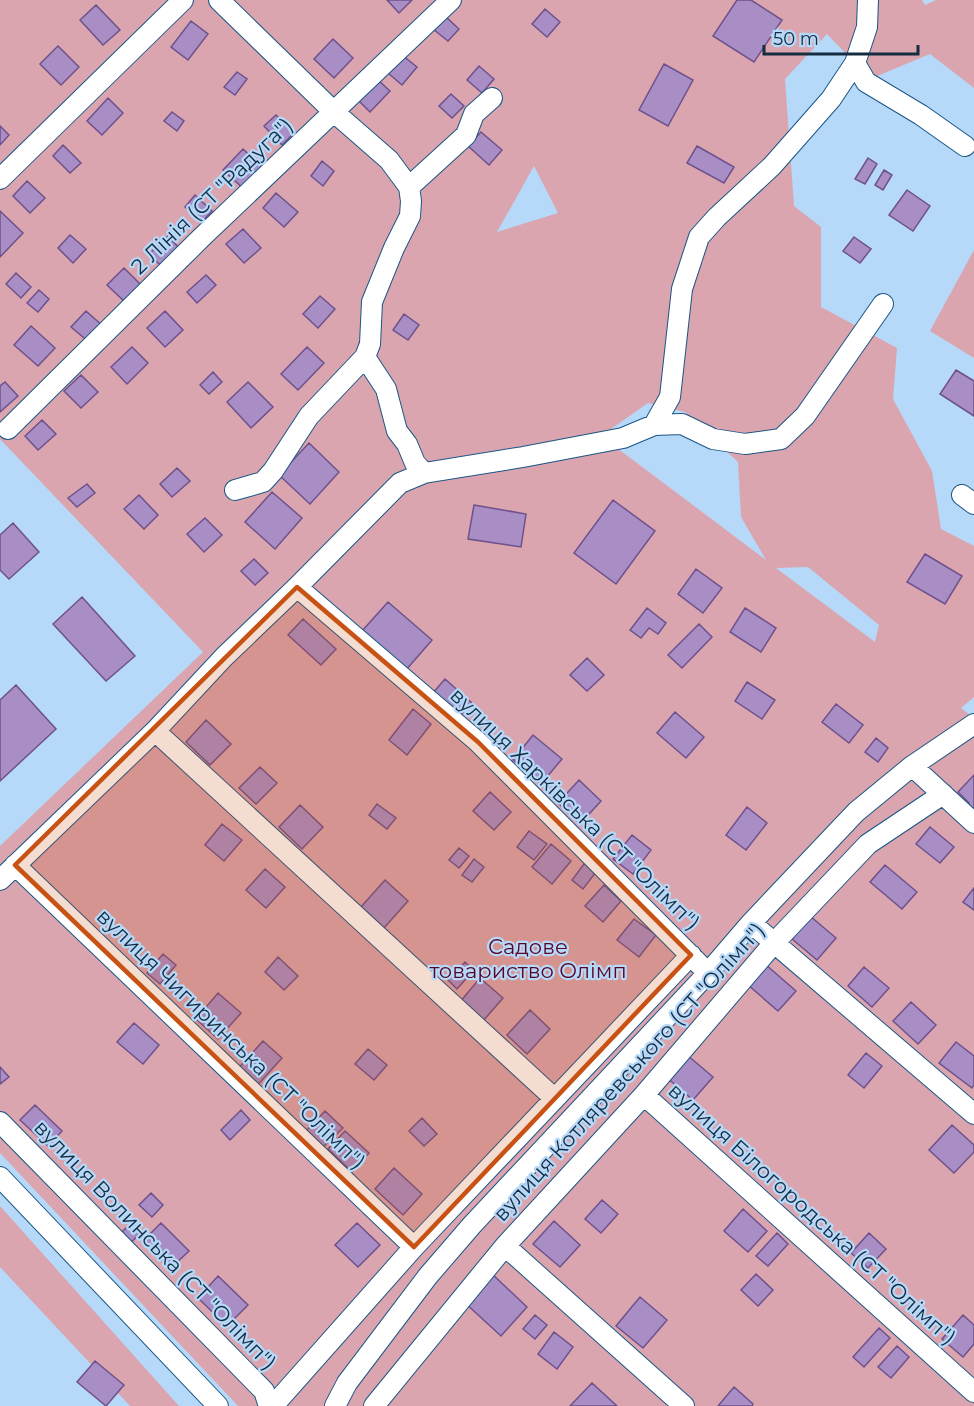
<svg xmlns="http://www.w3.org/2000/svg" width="974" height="1406" font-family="Montserrat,sans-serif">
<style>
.green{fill:#daa5af;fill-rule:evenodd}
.building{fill:#a98ec6;stroke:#6e518b;stroke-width:1.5}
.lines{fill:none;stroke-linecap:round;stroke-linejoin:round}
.street-casing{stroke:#1b5684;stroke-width:22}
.street{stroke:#fff;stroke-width:20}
.marked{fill:#c85214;fill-opacity:0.2;stroke:#c85214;stroke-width:4.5;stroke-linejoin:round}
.labels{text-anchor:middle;stroke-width:4.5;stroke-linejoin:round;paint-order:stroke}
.street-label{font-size:21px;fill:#152c41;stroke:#b6d9f9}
.park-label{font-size:21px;fill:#590425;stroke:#b6d9f9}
</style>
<rect width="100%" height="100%" fill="#b6d9f9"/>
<!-- green -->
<path class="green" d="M0,0H922L925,5L936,0H974V88L930,54L870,79L827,34L785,79L794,206L821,227V307L897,348L893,399L932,471L941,529L974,546V697L961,708L974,718V1406H238L0,1153V846L203,652L0,439ZM534,166L558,213L497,232ZM648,403L685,412L738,462L741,517L766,560L601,436ZM808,567L879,625L875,642L776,568Z
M974,250V358L930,331Z
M0,1206L179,1406H130L0,1267Z"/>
<!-- building -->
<path class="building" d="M387,0H412L399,13Z
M737,0H751L782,20L754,62L713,36Z
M96,5L120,30L103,45L80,20Z
M545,9L560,22L547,37L532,24Z
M445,16L459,29L448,41L433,29Z
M191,21L208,34L188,60L171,47Z
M333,39L353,58L334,78L314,59Z
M58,46L79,67L61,85L40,64Z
M402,55L417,67L402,85L388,73Z
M664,64L693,80L668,126L639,110Z
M479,66L494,79L482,93L467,80Z
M237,72L247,79L235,95L224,87Z
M377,79L390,91L370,112L357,99Z
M451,94L464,106L452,118L439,106Z
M108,98L123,113L102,135L87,121Z
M172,112L184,121L177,131L164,121Z
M276,115L294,133L282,145L264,126Z
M0,126L9,135L0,145Z
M481,132L502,150L489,165L468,146Z
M63,145L81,163L70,173L53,156Z
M697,146L734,167L724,183L687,163Z
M243,149L264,169L245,190L223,170Z
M868,158L877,164L865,184L855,179Z
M322,161L334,171L323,186L311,176Z
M884,170L892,175L883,190L875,185Z
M27,181L45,198L30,213L13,196Z
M907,190L930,206L913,231L889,215Z
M276,193L298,212L284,227L263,208Z
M195,195L212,211L202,222L185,207Z
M0,211L23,233L0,257Z
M243,229L261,248L244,263L226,244Z
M70,235L86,249L73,263L58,248Z
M168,236L182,251L164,269L149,254Z
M854,237L871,249L860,263L843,251Z
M124,268L143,287L127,304L107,285Z
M16,273L31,287L21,298L6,284Z
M206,275L216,285L197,303L187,292Z
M39,290L49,299L38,312L27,303Z
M320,296L335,309L318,328L303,314Z
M86,311L104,327L90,343L71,327Z
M165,311L183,330L165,347L147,328Z
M404,314L419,325L408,340L393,330Z
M31,326L55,348L38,366L14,345Z
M132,347L148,363L127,384L111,367Z
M307,347L324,363L298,390L281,374Z
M956,370L974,381V416L940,394Z
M213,372L222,382L209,394L200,385Z
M81,375L98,392L81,408L64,391Z
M5,382L18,396L0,412V386Z
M248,382L273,407L251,428L227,402Z
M42,420L56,434L38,450L25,436Z
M309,443L339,472L310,504L279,475Z
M177,468L190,481L172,497L160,484Z
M87,484L95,493L77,507L68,498Z
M272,492L302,518L275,549L245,522Z
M139,495L158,515L144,529L124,509Z
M613,500L655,531L616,584L574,553Z
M474,505L526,514L521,547L468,539Z
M205,518L222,535L204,552L187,534Z
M13,523L39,552L9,579L0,570V535Z
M925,554L962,576L945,604L907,582Z
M254,559L268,573L255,585L241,571Z
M696,569L722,588L703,613L678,594Z
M82,597L135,656L106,681L53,624Z
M388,602L432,640L406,670L362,631Z
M647,608L666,623L658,634L649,628L641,638L630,630Z
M745,608L776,628L761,652L730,632Z
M303,619L336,649L321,665L288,635Z
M699,624L712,637L682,668L668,655Z
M587,658L604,675L587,691L570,675Z
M445,679L472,703L459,717L433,693Z
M747,682L775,700L762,719L735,701Z
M16,685L56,729L0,781V700Z
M836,704L863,725L849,743L822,722Z
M413,709L431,724L407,755L389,740Z
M675,712L704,737L686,758L657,733Z
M206,720L231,744L210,765L186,742Z
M533,735L562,759L541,784L513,760Z
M876,738L888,748L878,762L865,752Z
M260,767L277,783L256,804L239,788Z
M974,775V815L965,807L969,803L958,792Z
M579,780L601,801L580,824L558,803Z
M490,792L511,812L494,830L473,811Z
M377,804L396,818L387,829L369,815Z
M300,805L323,827L302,849L279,827Z
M747,807L767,823L746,850L726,835Z
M222,824L242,840L224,861L205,845Z
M930,827L954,847L940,863L916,844Z
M529,831L547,844L534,860L517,847Z
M632,835L651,850L633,874L613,859Z
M551,844L571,861L552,884L532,867Z
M459,848L469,856L459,868L449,860Z
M474,859L484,867L472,882L462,875Z
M584,864L596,872L583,889L572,880Z
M885,865L917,892L902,909L870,882Z
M265,869L285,887L266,908L246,890Z
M385,880L408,901L384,928L361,907Z
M604,885L621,901L603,922L585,906Z
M974,888V910L963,902Z
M810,916L836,938L817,960L792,939Z
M634,919L656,935L639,957L617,940Z
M163,954L176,965L160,984L147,973Z
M278,957L298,976L284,990L265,972Z
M465,962L474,970L457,989L448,980Z
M765,964L796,991L778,1011L748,985Z
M864,967L889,988L872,1007L848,986Z
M480,978L503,998L483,1021L460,1002Z
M218,993L241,1013L218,1039L196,1019Z
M911,1002L936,1025L918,1044L893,1021Z
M530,1010L550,1029L527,1054L507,1035Z
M134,1023L159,1045L143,1064L117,1042Z
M263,1041L282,1058L254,1089L235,1072Z
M956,1042L974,1056V1085L972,1088L939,1063Z
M368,1049L387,1065L374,1080L355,1064Z
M866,1053L882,1066L864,1088L848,1075Z
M686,1054L713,1077L693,1100L666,1077Z
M0,1067L9,1077L0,1084Z
M35,1105L62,1131L48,1146L20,1120Z
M241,1110L250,1120L230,1140L221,1130Z
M325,1111L343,1128L321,1149L304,1133Z
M422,1118L437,1134L424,1146L409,1131Z
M952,1125L974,1145V1152L954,1173L929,1150Z
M345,1131L369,1153L352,1172L328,1149Z
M394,1168L422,1194L403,1215L375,1189Z
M151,1193L163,1205L152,1217L139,1205Z
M602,1200L618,1214L601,1233L585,1219Z
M743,1209L767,1231L748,1252L724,1231Z
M554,1221L580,1245L560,1267L533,1244Z
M132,1222L142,1231L127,1247L117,1237Z
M161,1223L189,1251L170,1269L143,1241Z
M357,1223L380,1245L358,1267L335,1245Z
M777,1233L788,1244L768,1266L756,1256Z
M869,1233L886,1249L868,1268L851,1253Z
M490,1272L527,1307L501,1336L463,1301Z
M756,1274L773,1290L758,1306L741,1290Z
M218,1276L248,1305L227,1326L198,1298Z
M640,1297L667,1320L643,1348L616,1326Z
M535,1315L547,1325L535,1339L523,1329Z
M963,1315L974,1325V1344L963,1357L942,1339Z
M879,1328L890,1338L864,1367L853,1357Z
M554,1332L573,1347L557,1369L538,1354Z
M897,1346L909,1357L891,1378L878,1367Z
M95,1361L124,1385L106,1406L77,1382Z
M592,1383L617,1406H570Z
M734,1387L753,1404L752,1406H718Z"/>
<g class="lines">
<!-- street casing -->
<g class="street-casing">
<path id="street" d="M219,0L334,112L389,160L409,187
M855,63L866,82L921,115L965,146
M0,179L183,0
M365,357L386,389L397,431L407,444L415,463L424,473
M654,425L682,424L713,439L745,444L781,439L805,416L883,304
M8,429L202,237L451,0
M235,490L263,482L273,471L309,416L365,357L370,344L372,302L394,248L410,216L411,201L409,187L466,135L474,114L492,98
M962,495L974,504
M297,587L478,742L700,965
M155,731L554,1098
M912,766L974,823
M15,865L414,1247
M0,880L155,731L224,657L297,587L400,483L424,473L523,457L623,438L654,425L670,397L682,289L699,237L717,217L772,166L831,99L855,63L867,27L868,0
M751,923L974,1114
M644,1095L974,1392
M0,1122L264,1391L269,1406
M0,1177L218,1406
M505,1246L684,1406
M273,1406L414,1247L691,955
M335,1406L347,1383L428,1276L472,1225L708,973L751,923L856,812L912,766L974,724
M374,1406L505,1246L644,1095L774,943L868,844L943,794"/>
</g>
<!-- street -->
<use href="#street" class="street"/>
</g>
<!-- marked area -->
<path class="marked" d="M297,587L478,742L691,955L414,1247L15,865Z"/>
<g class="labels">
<!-- street labels -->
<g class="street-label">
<text transform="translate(212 196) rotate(-44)" y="7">2 Лінія (СТ "Радуга")</text>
<text transform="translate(575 809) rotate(44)" y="7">вулиця Харківська (СТ "Олімп")</text>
<text transform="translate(231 1039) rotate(44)" y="7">вулиця Чигиринська (СТ "Олімп")</text>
<text transform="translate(629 1072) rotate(-48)" y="7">вулиця Котляревського (СТ "Олімп")</text>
<text transform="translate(812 1214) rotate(42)" y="7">вулиця Білогородська (СТ "Олімп")</text>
<text transform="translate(155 1245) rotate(46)" y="7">вулиця Волинська (СТ "Олімп")</text>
</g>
<!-- park labels -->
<g class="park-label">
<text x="528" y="954">Садове<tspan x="528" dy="24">товариство Олімп</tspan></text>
</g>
</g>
<!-- scale -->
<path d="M764 45v9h154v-9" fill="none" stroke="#152c41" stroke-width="3"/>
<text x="773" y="45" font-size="18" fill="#152c41" stroke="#b6d9f9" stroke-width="4.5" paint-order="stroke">50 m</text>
</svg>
